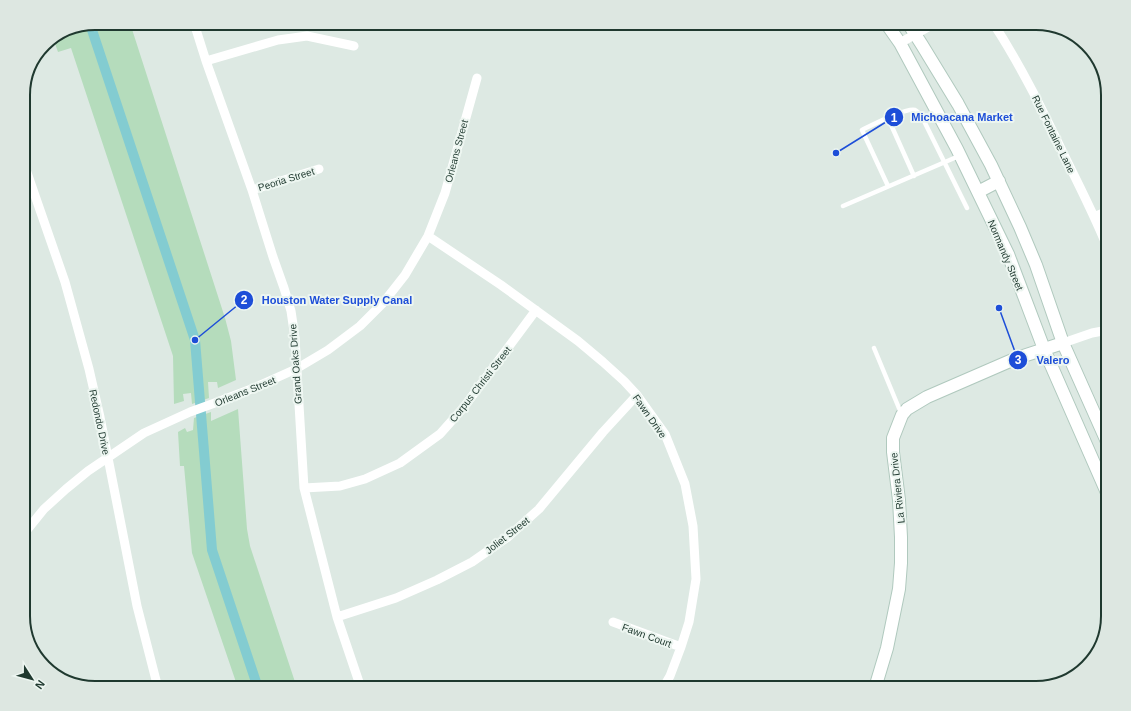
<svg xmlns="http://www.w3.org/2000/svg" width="1131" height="711" font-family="Helvetica,sans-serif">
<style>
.green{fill:#b5dcbc}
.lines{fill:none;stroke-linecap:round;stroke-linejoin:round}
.canal{stroke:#83ccd1;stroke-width:10}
.secondary-casing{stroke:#b0c9be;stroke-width:14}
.lane{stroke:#fff;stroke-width:4.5}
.street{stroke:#fff;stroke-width:9}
.secondary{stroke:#fff;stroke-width:12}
.labels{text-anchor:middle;stroke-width:4;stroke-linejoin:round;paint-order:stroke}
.street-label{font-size:10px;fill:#1f392f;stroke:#edf6f1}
.rim{fill:none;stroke:#1f392f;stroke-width:2}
.leader{fill:none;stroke:#1d4ed8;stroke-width:1.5}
.callout-dot{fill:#1d4ed8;stroke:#edf6f1;stroke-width:1.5}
.mark-label{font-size:12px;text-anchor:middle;font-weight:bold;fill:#fff}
.callout-label{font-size:11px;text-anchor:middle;font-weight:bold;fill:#1d4ed8;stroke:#edf6f1;stroke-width:4;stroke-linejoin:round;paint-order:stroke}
</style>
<rect width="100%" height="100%" fill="#dde9e3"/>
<!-- green -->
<path class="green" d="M95,23H130L225,318L231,341L236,380L218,388L217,382H208L209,398L192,404L191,393L183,394L184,401L174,404L173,356L71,48L58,52L53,38L68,28Z
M238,409L247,529L250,546L297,688H238L192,553L184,466H180L178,432L185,428L187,432L193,430L194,418L211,412V421Z"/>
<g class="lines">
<!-- canal -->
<path class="canal" d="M90,24L195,340L212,550L258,688"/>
<!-- secondary casing -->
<g class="secondary-casing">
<path id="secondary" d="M886,23L900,43L957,149L1008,254L1044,349L1108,495
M908,23L922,45L958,104L991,165L1020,227L1036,265L1063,343L1108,444
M978,192L999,181
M875,688L887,648L899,589L901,563V537L899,500L893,452V438L902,415L907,409L927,397L1017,358L1063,343"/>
</g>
<!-- lane -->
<path class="lane" d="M937,113L923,119L967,208
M888,118L914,176
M888,186L862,130C872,125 906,107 915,110C919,112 921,116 923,119
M843,206L959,156
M874,348L901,413"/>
<!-- street -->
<path class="street" d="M194,23L206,61L252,190L273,257L284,288L291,311L295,338L304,488L337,617L361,688
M993,23C1022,67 1045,115 1068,163C1082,191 1096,219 1108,249
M900,43L935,23
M206,61L278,40L307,36L354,46
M23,161L65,282L89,369L100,417L137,606L158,688
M252,190L319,169
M1094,217L1108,211
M428,236L501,285L578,341L603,362L624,381L637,395L665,434L685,484L693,526L696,579L689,622L681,647L670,676L663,688
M1063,343L1092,333L1108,330
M304,488L340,486L365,479L400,463L440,434L464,407L536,310
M23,535L44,509L66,489L88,471L144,433L190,412L212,404L254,388L296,369L328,350L360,326L383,303L405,275L428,236L445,193L477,78
M337,617L396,598L437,580L472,562L508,537L539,509L603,432L637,395
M613,622L681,647"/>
<!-- secondary -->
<use href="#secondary" class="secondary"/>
</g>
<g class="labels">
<!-- street labels -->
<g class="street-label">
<text transform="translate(1054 134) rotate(64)" y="4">Rue Fontaine Lane</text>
<text transform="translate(456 151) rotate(-75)" y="4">Orleans Street</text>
<text transform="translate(286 179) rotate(-17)" y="4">Peoria Street</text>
<text transform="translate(1006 255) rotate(67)" y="4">Normandy Street</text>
<text transform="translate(295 364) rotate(-94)" y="4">Grand Oaks Drive</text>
<text transform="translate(480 384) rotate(-52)" y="4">Corpus Christi Street</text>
<text transform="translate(245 391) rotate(-22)" y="4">Orleans Street</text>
<text transform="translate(650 416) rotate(55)" y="4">Fawn Drive</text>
<text transform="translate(100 422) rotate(78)" y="4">Redondo Drive</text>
<text transform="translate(897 488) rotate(-96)" y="4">La Riviera Drive</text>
<text transform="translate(507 535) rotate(-38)" y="4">Joliet Street</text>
<text transform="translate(647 635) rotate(20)" y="4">Fawn Court</text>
</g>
</g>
<!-- crop -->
<path d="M0 0H1131V711H0ZM95 30H1036A65 65 0 0 1 1101 95V616A65 65 0 0 1 1036 681H95A65 65 0 0 1 30 616V95A65 65 0 0 1 95 30Z" fill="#dde7e1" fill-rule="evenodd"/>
<path class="rim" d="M95 30H1036A65 65 0 0 1 1101 95V616A65 65 0 0 1 1036 681H95A65 65 0 0 1 30 616V95A65 65 0 0 1 95 30Z"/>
<!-- callouts -->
<path class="leader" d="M836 153L894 117M195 340L244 300M999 308L1018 360"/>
<g class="callout-dot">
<circle cx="836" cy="153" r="4"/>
<circle cx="195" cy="340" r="4"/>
<circle cx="999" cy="308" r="4"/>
<circle cx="894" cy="117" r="10"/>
<circle cx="244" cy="300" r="10"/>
<circle cx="1018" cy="360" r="10"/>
</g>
<g class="mark-label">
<text x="894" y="122">1</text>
<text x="244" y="304">2</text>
<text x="1018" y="364">3</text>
</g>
<g class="callout-label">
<text x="962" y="121">Michoacana Market</text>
<text x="337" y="304">Houston Water Supply Canal</text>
<text x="1053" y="364">Valero</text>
</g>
<!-- north arrow -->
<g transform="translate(32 679) rotate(126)" stroke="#edf6f1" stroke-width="3" paint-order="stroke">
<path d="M0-3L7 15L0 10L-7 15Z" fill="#1f392f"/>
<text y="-6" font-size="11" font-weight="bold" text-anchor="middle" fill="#1f392f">N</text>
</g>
</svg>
